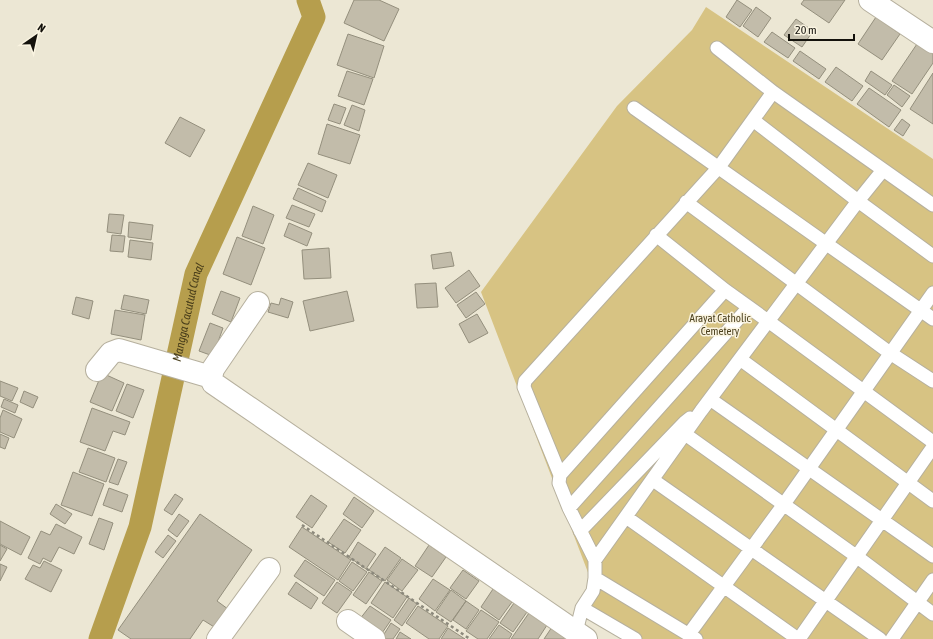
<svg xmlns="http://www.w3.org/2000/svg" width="933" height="639" font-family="'Asap Condensed',sans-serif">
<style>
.green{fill:#d7c383}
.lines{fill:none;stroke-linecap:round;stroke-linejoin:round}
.canal{stroke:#b69e4d;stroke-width:23}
.building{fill:#c2bcaa;stroke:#948f7d}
.service-casing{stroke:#b6b09e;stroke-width:15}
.minor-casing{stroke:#b6b09e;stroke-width:24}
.path{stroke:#8c897c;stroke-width:2.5;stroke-dasharray:3 3;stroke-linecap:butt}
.service{stroke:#fff;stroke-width:13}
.minor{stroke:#fff;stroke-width:22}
.labels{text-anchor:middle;stroke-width:3;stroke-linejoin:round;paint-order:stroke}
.park-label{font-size:11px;fill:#4a3f1c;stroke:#faf4e1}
.water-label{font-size:12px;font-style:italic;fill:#483d1a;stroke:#faf4e1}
</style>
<rect width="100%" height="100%" fill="#ece7d4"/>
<!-- green -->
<path class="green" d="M706,7L933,159V639H633L577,603L592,583L481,292L617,106L692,30Z"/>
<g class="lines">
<!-- canal -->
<path class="canal" id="s1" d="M100,639L140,527L196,274L314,17L308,0"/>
</g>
<!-- building -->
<path class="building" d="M354,0H379L399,9L384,41L344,23Z
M737,0L752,10L740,27L726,17Z
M804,0H845L829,23L801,4Z
M756,7L771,18L758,37L743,26Z
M876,17L900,34L882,60L858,44Z
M796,19L813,31L802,47L784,35Z
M772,32L795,48L788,58L764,42Z
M348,34L384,46L374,78L337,65Z
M919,41L933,51V63L912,94L892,81Z
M800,51L826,69L819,79L793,61Z
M836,67L863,86L852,101L825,82Z
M347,71L373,79L364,105L338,96Z
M871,71L892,85L885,95L865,81Z
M933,73V124L910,109Z
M894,85L910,96L902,107L887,95Z
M869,88L901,110L889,127L857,104Z
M334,104L346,108L340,124L328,120Z
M352,105L365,110L359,131L344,125Z
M180,117L205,130L190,157L165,143Z
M902,119L910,125L903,136L894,130Z
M327,124L360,135L350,164L318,154Z
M308,163L337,175L328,198L298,185Z
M298,188L326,201L322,212L293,199Z
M292,205L315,214L309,227L286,218Z
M253,206L274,215L263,244L242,236Z
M109,214L124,215L121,234L107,232Z
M129,222L153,225L151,240L128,237Z
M289,223L312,233L307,246L284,236Z
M112,235L125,236L123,252L110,251Z
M237,237L265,248L251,285L223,274Z
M130,240L153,243L151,260L128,257Z
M329,248L331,278L304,279L302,250Z
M451,252L454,266L433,269L431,255Z
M469,270L480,286L456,303L445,288Z
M436,283L438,307L417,308L415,284Z
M221,291L240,298L231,322L212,314Z
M347,291L354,321L310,331L303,301Z
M476,292L485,304L466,318L457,305Z
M124,295L149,300L146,314L121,309Z
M76,297L93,301L89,319L72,314Z
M281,298L293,302L288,318L268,312L271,303L279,305Z
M115,310L145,315L141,340L111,334Z
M477,314L488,333L469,343L459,324Z
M210,323L223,328L213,356L199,351Z
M102,373L124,383L112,411L90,402Z
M0,381L18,388L12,401L0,396Z
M127,384L144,390L133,418L116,411Z
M24,391L38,397L33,408L20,402Z
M4,399L18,405L15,413L1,407Z
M92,408L130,422L125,435L113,431L105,451L80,442Z
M3,410L22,419L14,438L0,432V418Z
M0,434L9,438L5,449L0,447Z
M88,448L115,458L106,482L79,472Z
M118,459L127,462L118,485L109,482Z
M73,472L104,484L92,516L61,505Z
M109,488L128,495L122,512L103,505Z
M175,494L183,499L172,515L164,510Z
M311,495L327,506L312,528L296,517Z
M354,497L374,511L362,528L343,514Z
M56,504L72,514L65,524L50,514Z
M179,514L189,521L177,537L168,530Z
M200,514L252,550L217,601L232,612L219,630L203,620L190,639H131L118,630Z
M99,518L113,523L104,550L89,544Z
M344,519L361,530L345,553L328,542Z
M0,521L30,537L21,555L0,544Z
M56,524L82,537L74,554L59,547L51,562L43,558L40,564L28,558L41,531L50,535Z
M302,527L351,560L338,580L289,547Z
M168,535L176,541L163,558L155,552Z
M358,542L376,554L366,569L349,557Z
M0,545L7,549L0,561Z
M429,545L446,557L432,577L415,566Z
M385,547L401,558L385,581L369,570Z
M402,559L418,570L402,591L387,580Z
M305,560L335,580L324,596L294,576Z
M44,561L62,570L51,592L25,579L33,565L40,568Z
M352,562L367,572L353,591L339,581Z
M0,564L7,567L0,581Z
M463,570L479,581L466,599L450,588Z
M369,572L382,581L366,604L353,595Z
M433,579L450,590L435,611L419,599Z
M296,582L318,598L311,609L288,594Z
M337,582L352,592L337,613L322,603Z
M385,582L407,597L393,618L371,603Z
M493,589L512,602L499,620L481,607Z
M451,590L466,601L451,622L436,612Z
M409,598L417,604L402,626L394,620Z
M466,601L479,610L466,629L453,620Z
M514,603L527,612L513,632L500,623Z
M370,606L391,620L378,639L356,624Z
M418,606L448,626L439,639H429L406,623Z
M481,610L499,622L487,639H478L466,631Z
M531,610L549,622L538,639H511Z
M391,623L400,629L393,639H381Z
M499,625L512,634L509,639H489Z
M552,627L570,639H544Z
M448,628L465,639H441Z
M400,632L411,639H396Z"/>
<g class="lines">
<!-- service casing -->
<g class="service-casing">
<path id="service" d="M717,48L773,92L933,205
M634,108L933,319
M753,120L858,201L933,256
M686,202L890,353L933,381
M656,235L725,290L768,321L933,442
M740,359L933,501
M710,399L933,556
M685,434L856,556L933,614
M560,475L524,387L525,381L719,167L773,92
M653,480L880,639
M569,508L749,307
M626,517L798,639
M580,531L685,422L690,418
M595,560L569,508L559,483L560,475L725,290
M595,578L696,639
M582,608L635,639
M576,632L582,608L593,591L595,578V560L701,411L858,201L883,170
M689,634L784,504L933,293
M799,639L933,447
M892,639L933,580"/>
</g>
<!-- minor casing -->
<g class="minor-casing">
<path id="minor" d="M870,0L933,42
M258,303L213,369L211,377L213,383L586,639
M97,370L111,353L119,350L211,377
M348,621L374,639
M218,639L269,569"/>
</g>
<!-- path -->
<path class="path" d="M302,525L470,639"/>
<!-- service -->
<use href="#service" class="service"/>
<!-- minor -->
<use href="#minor" class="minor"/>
</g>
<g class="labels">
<!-- park labels -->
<g class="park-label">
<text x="720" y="322">Arayat Catholic<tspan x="720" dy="13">Cemetery</tspan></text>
</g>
<!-- water labels -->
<g class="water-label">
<text dy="4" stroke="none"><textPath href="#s1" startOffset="339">Mangga Cacutud Canal</textPath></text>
</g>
</g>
<!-- north arrow -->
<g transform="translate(36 36) rotate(34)" stroke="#faf4e1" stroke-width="3" paint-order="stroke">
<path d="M0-3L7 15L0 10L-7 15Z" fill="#14120c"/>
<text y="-6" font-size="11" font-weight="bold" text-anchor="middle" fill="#14120c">N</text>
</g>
<!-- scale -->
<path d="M789 34v6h65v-6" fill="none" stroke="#14120c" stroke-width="2"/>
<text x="795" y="34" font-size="12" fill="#14120c" stroke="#faf4e1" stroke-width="3" paint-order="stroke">20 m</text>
</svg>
